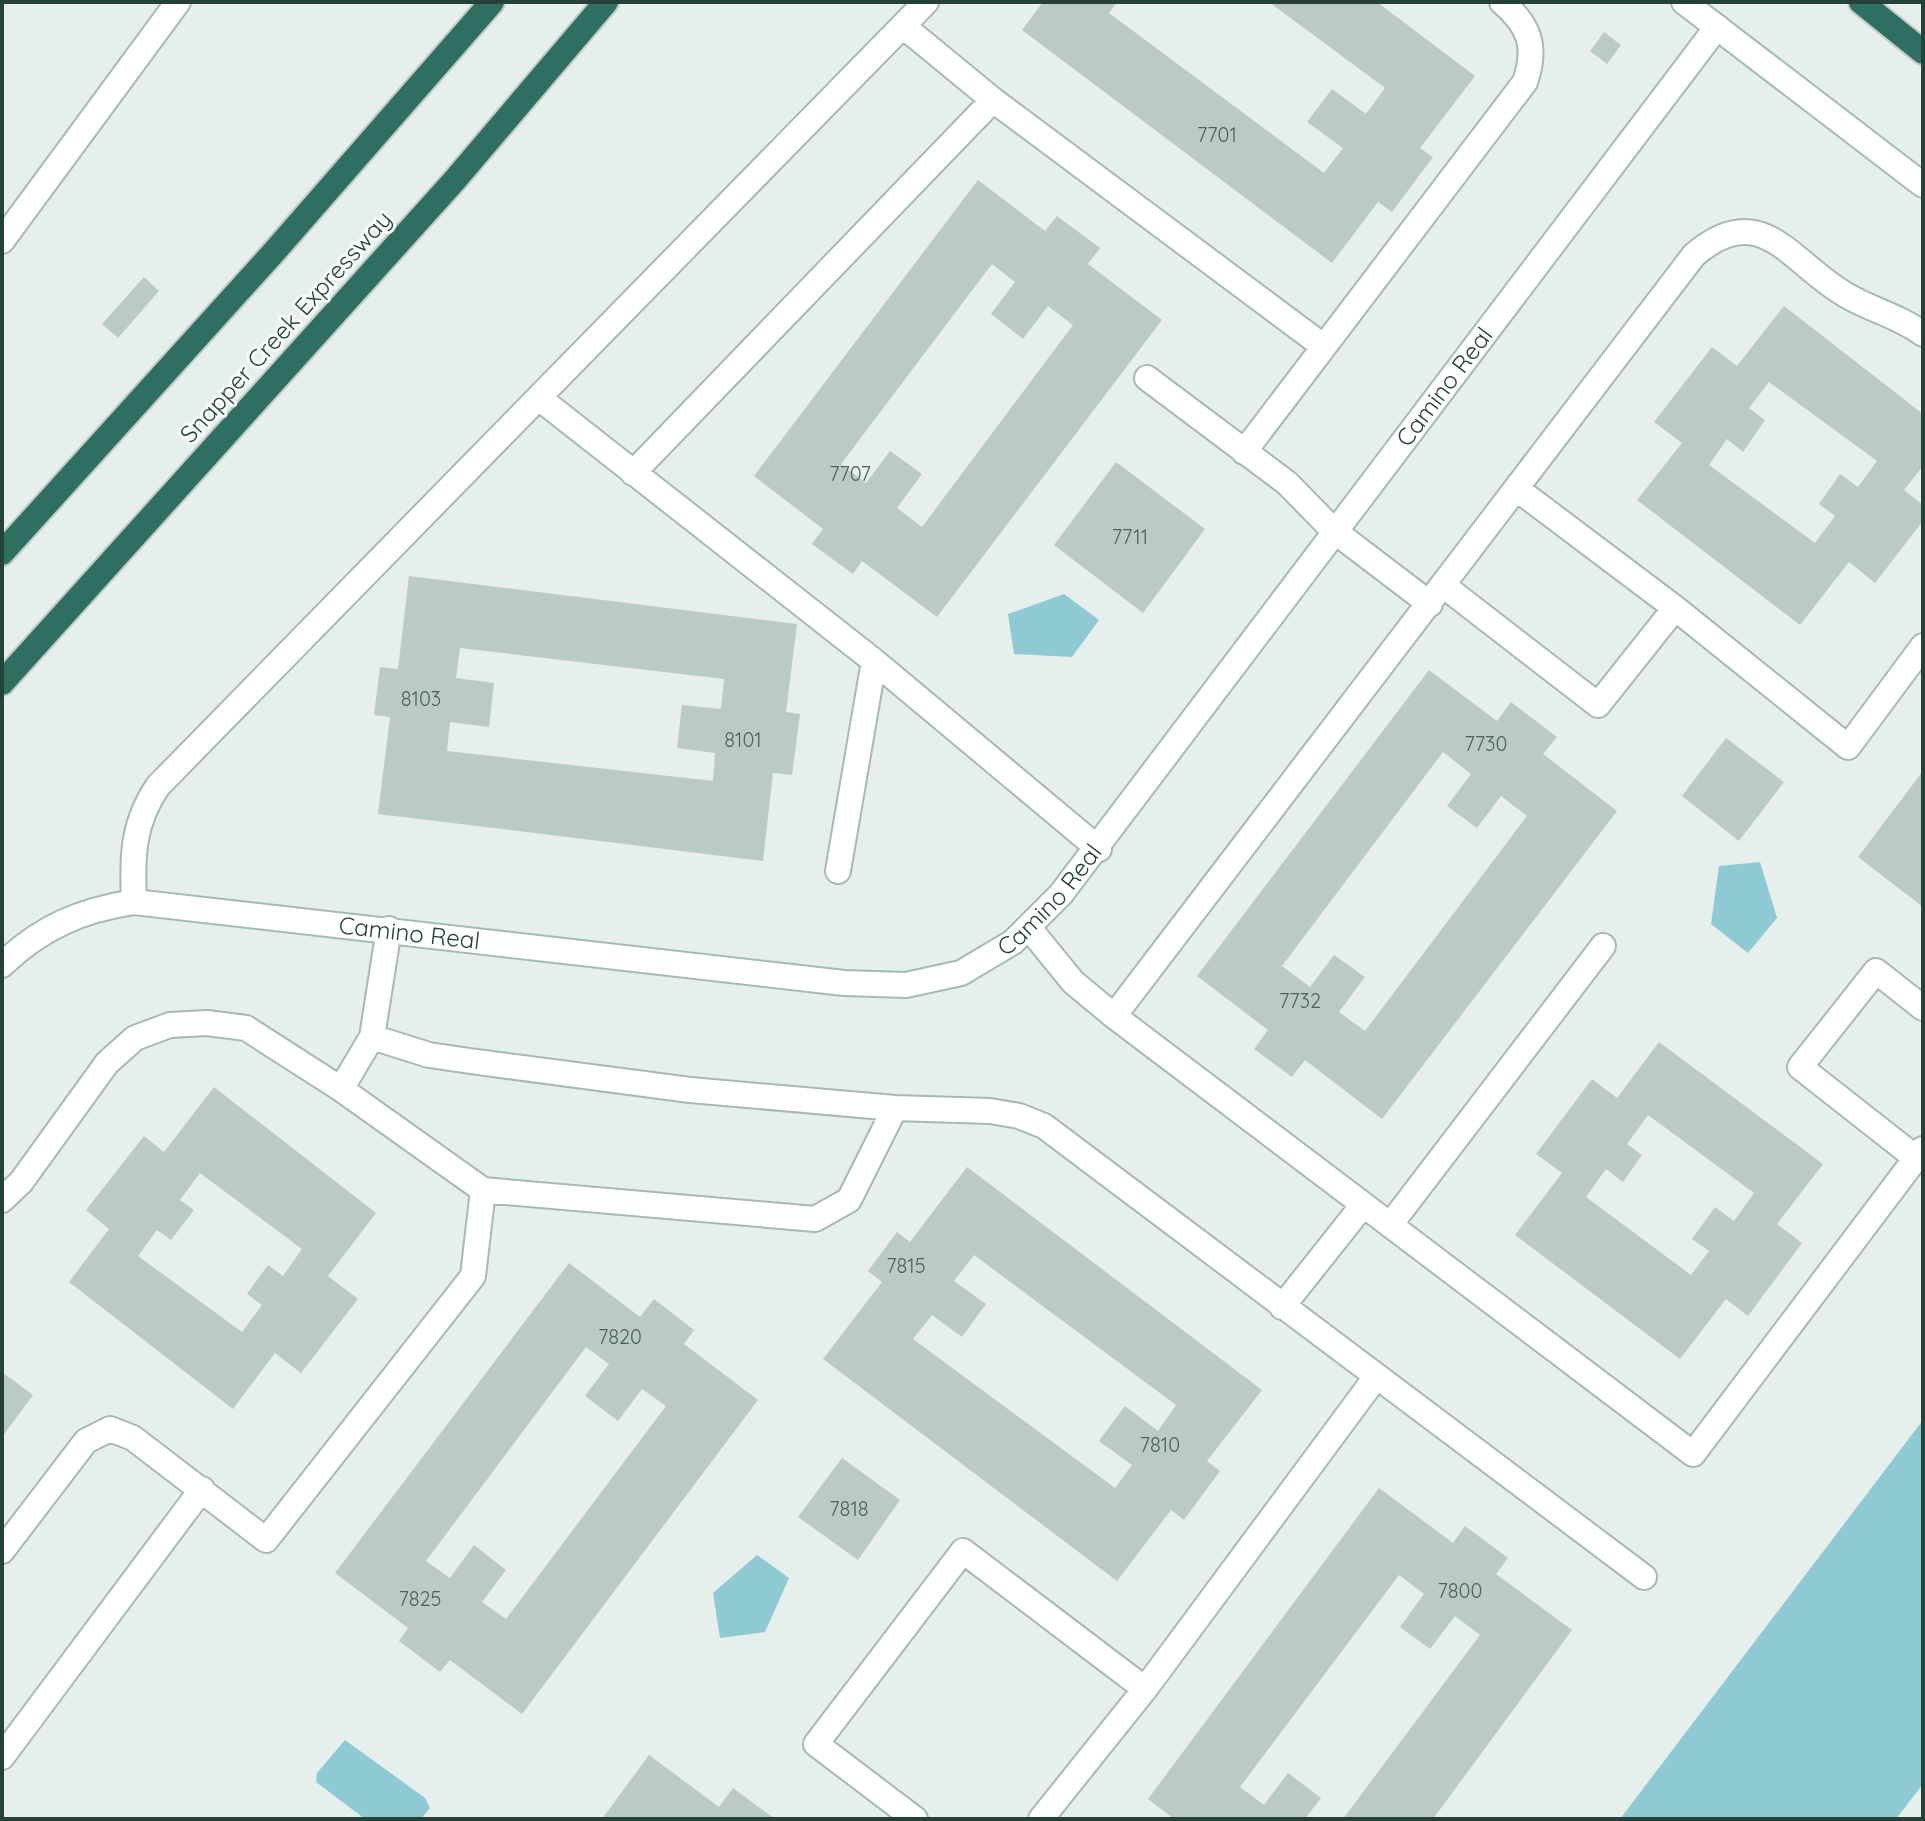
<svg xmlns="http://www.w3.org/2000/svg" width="1925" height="1821" font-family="Quicksand,sans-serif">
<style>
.water{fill:#8ec9d4}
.building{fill:#bbcac4;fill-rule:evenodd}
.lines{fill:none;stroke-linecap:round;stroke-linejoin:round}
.lane-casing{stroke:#a8b8b2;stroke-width:28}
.street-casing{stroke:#a8b8b2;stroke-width:28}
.secondary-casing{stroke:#a4bbb3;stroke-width:28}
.highway-casing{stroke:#c2cac8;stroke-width:28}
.lane{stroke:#fff;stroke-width:24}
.street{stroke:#fff;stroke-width:24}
.secondary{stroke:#fff;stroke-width:24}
.highway{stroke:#2f6f62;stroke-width:24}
.labels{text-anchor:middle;stroke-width:6;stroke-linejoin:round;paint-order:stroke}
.number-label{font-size:20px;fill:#4a645c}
.street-label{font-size:24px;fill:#24423a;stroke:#f7fbf9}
</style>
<rect width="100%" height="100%" fill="#e6efeb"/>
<!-- water -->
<path class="water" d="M1064,594L1099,620L1072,657L1014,654L1008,614Z
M1760,862L1777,918L1748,953L1711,924L1719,866Z
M1923,1420V1784L1896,1819H1620Z
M757,1555L789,1578L765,1632L720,1638L713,1593Z
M345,1740L425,1798L430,1808L421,1819H365L316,1782L317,1773Z"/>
<!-- building -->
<path class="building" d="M1043,2H1117L1109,13L1324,173L1343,148L1307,122L1332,89L1366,114L1385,88L1269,2H1377L1475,76L1420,148L1433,157L1392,212L1378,202L1332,263L1022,30Z
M1604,32L1621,45L1607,64L1590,51Z
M978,180L1045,231L1057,216L1100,248L1088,264L1162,320L937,617L862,561L853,574L812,544L823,529L754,476ZM992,264L1015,282L991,314L1023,339L1048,306L1073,325L922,527L897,508L922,474L890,451L866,483L841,464Z
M144,277L159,291L118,338L102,324Z
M1784,306L1923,414V466L1904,490L1923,505V521L1875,583L1849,562L1800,625L1637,500L1682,443L1654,422L1712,347L1737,366ZM1769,382L1877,461L1858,487L1840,474L1819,504L1835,516L1815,543L1709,465L1727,439L1743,452L1765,420L1749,408Z
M1116,462L1205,529L1143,613L1054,545Z
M409,576L797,624L786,712L800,714L792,775L773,773L763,861L378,814L390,717L374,715L380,667L398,669ZM460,648L724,679L721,709L682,705L677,748L715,753L713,781L447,751L450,722L489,727L494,683L456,678Z
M1429,670L1497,721L1511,702L1557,737L1543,754L1617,811L1382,1119L1305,1060L1292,1077L1254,1049L1268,1030L1197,976ZM1443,752L1471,774L1447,806L1477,828L1501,796L1527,816L1365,1031L1339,1012L1365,977L1334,955L1310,987L1282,966Z
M1726,738L1784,782L1739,841L1682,796Z
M1923,771V907L1858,857Z
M1659,1042L1823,1164L1777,1224L1802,1243L1748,1316L1726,1299L1680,1359L1515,1235L1562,1173L1536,1154L1592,1079L1617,1098ZM1648,1115L1754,1193L1734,1221L1715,1207L1692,1239L1709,1251L1691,1275L1586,1197L1606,1169L1623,1182L1642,1155L1627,1144Z
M214,1087L376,1213L328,1276L358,1299L301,1373L275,1353L233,1409L69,1282L109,1229L86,1210L144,1136L164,1152ZM200,1173L302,1249L283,1276L268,1265L247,1294L262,1305L242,1332L138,1256L157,1230L171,1240L194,1210L180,1200Z
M967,1167L1262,1390L1207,1461L1220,1471L1184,1520L1171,1510L1117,1581L823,1359L882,1282L868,1271L897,1232L910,1242ZM974,1255L1176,1405L1158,1431L1125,1406L1099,1441L1132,1465L1115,1488L913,1339L932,1315L962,1337L986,1304L954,1281Z
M569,1263L640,1317L654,1299L694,1330L684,1344L758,1400L522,1714L450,1660L440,1672L399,1641L408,1628L335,1573ZM586,1347L609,1364L585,1396L618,1421L642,1389L666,1406L506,1619L482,1602L506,1570L474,1545L450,1578L426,1561Z
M2,1372L33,1395L2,1437Z
M842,1458L900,1500L858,1560L798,1517Z
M1379,1488L1453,1543L1465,1526L1508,1558L1496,1574L1572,1630L1433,1819H1343L1480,1635L1455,1616L1430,1649L1400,1627L1424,1594L1399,1575L1240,1787L1264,1805L1288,1773L1321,1798L1305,1819H1174L1148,1799Z
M649,1755L719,1807L733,1788L775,1819H602Z"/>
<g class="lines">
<!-- lane casing -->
<g class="lane-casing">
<path id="lane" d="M903,26L993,100L1323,346
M1147,378L1287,483L1333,530L1430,604
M539,398L874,661L1099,849
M1244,452L1525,82C1537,47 1530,26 1502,2
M633,473L993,100
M1517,489L1675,608L1848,747L1923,646
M1444,586L1598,705L1675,608
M838,871L874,661
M134,902C132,858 132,824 158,786L926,2
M1029,928L1073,982L1114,1016L1693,1454L1916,1158
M1923,1008L1876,971L1800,1067L1916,1158L1923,1149
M1114,1016L1694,255C1762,197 1790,263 1846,295C1871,310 1899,316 1923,334
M372,1037L429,1055L470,1061L690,1090L895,1108L990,1111L1019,1116L1044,1126L1644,1577
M341,1089L372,1037L389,929
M2,1200L21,1182L107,1063L135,1038L170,1025L207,1023L246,1028L341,1089L483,1190L815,1219L849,1200L895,1108
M1390,1225L1603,946
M1282,1307L1363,1205
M2,1551L86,1441L110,1429L133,1438L266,1540L473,1276L483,1190
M2,1757L202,1489
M915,1819L816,1744L963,1551L1145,1689
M1041,1819L1145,1689L1376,1377"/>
</g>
<!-- street casing -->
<g class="street-casing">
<path id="street" d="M2,241L178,2"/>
</g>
<!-- secondary casing -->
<g class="secondary-casing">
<g id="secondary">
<path d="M1684,2L1923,185"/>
<path id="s1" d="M2,965C41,927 82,910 134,902L844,983L906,985L961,973L1013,942L1061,894L1717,27"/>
</g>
</g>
<!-- highway casing -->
<g class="highway-casing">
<path id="highway" d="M1861,2L1923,52
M2,553L274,252L492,2
M2,683L454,181L606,2"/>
</g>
<!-- lane -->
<use href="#lane" class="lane"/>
<!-- street -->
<use href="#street" class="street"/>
<!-- secondary -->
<use href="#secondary" class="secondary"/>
<!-- highway -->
<use href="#highway" class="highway"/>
</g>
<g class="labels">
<!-- number labels -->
<g class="number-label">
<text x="1217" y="142">7701</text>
<text x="850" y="481">7707</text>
<text x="1130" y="544">7711</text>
<text x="421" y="706">8103</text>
<text x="743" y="747">8101</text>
<text x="1486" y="751">7730</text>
<text x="1300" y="1008">7732</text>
<text x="906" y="1273">7815</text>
<text x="620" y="1344">7820</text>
<text x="1160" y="1452">7810</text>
<text x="849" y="1516">7818</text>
<text x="1460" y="1598">7800</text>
<text x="420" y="1606">7825</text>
</g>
<!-- street labels -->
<g class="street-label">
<text transform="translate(286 327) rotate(-48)" y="8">Snapper Creek Expressway</text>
<text dy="8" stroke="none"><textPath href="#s1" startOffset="1746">Camino Real</textPath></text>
<text dy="8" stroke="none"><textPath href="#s1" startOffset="1098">Camino Real</textPath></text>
<text dy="8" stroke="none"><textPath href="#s1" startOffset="426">Camino Real</textPath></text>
</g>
</g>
<!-- border -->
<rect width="1925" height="1821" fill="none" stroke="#24423a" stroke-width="8"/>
</svg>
